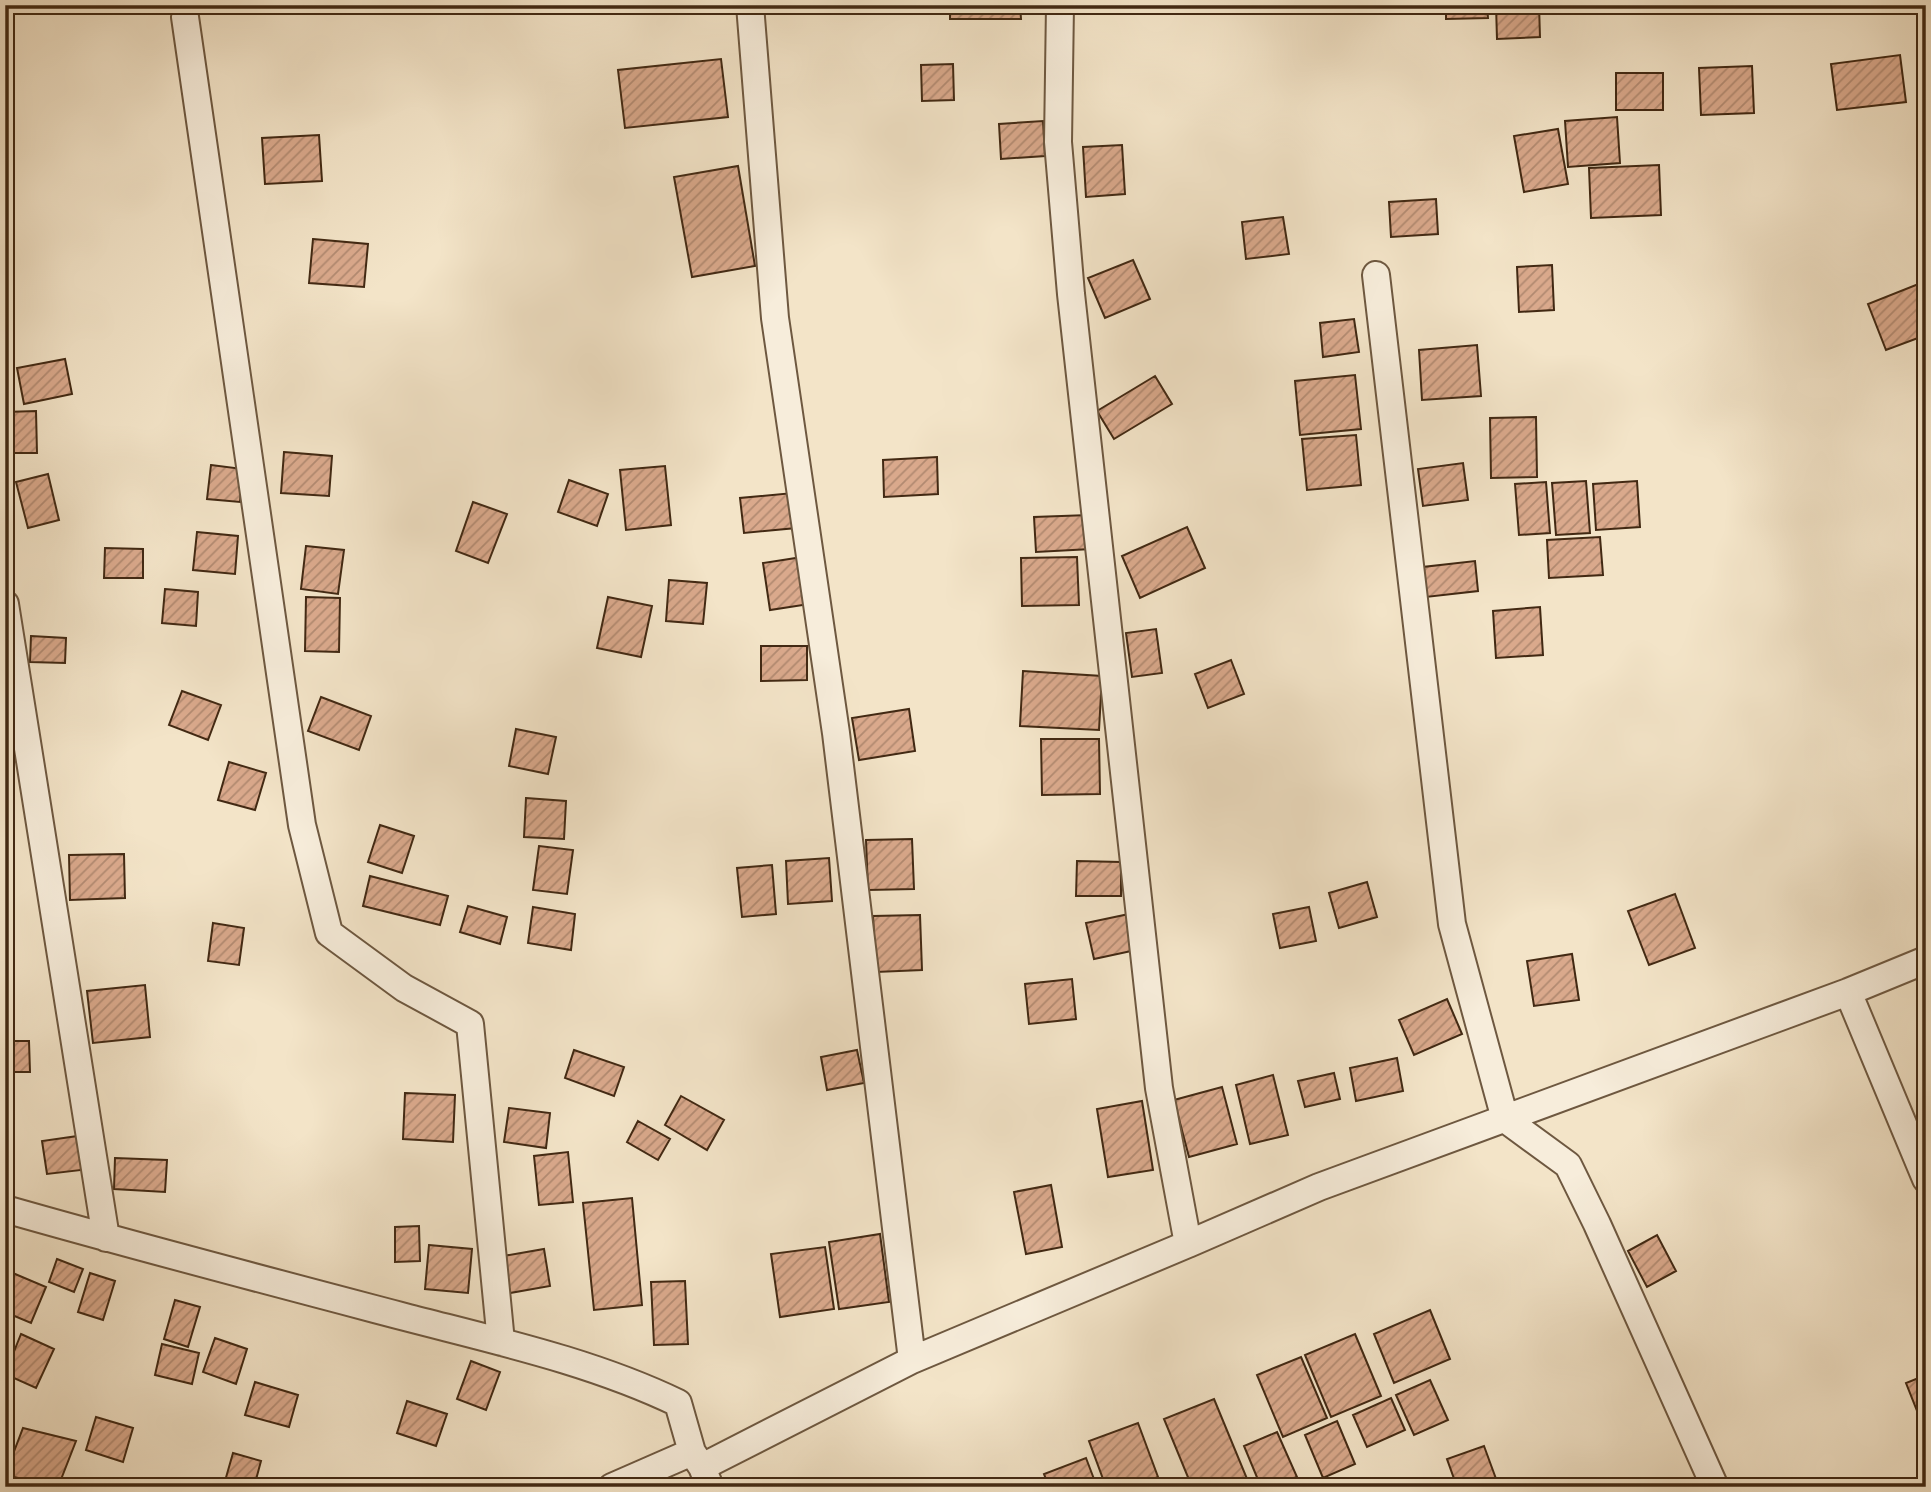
<svg xmlns="http://www.w3.org/2000/svg" width="1931" height="1492" font-family="'IM FELL DW Pica',serif">
<style>
.building{fill:url(#building-hatch);stroke:#422913;stroke-width:2}
.lines{fill:none;stroke-linecap:round;stroke-linejoin:round}
.minor-casing{stroke:#6e5840;stroke-width:30}
.minor{stroke:#f7eddb;stroke-width:26}
</style>
<defs>
<pattern id="building-hatch" width="6" height="6" patternUnits="userSpaceOnUse" patternTransform="scale(1.75)"><rect width="6" height="6" fill="#daa98c"/><path d="M-1 1l2-2M0 6l6-6M5 7l2-2" fill="none" stroke="#b28a71"/></pattern>
</defs>
<rect width="100%" height="100%" fill="#f3e4c8"/>
<filter id="stains"><feTurbulence type="fractalNoise" baseFrequency=".00286" numOctaves="4"/><feColorMatrix values="0 0 0 0 .2 0 0 0 0 .09 0 0 0 0 .02 0 0 0 .5 -.17"/></filter>
<radialGradient id="worn" r=".72"><stop offset=".6" stop-color="#630" stop-opacity="0"/><stop offset="1" stop-color="#630" stop-opacity=".3"/></radialGradient>
<!-- building -->
<path class="building" d="M950,5H1020L1021,19H950Z
M1446,5H1487L1488,18L1446,19Z
M1496,5H1539L1540,37L1497,39Z
M1900,55L1906,102L1837,110L1831,64Z
M721,59L728,117L625,128L618,70Z
M953,64L954,100L922,101L921,65Z
M1752,66L1754,113L1701,115L1699,68Z
M1616,73H1663V110H1616Z
M1617,117L1620,163L1568,167L1565,121Z
M1043,121L1045,156L1001,159L999,124Z
M1558,129L1568,184L1524,192L1514,136Z
M319,135L322,181L265,184L262,138Z
M1122,145L1125,194L1086,197L1083,147Z
M1659,165L1661,215L1591,218L1589,168Z
M738,166L755,266L692,277L674,177Z
M1436,199L1438,234L1391,237L1389,202Z
M1283,217L1289,254L1246,259L1242,222Z
M313,239L368,244L364,287L309,283Z
M1133,260L1150,299L1105,318L1088,278Z
M1552,265L1554,310L1519,312L1517,267Z
M1926,281V335L1886,350L1868,304Z
M1354,319L1359,352L1323,357L1320,323Z
M1477,345L1481,396L1422,400L1419,350Z
M65,359L72,394L24,404L17,368Z
M1355,375L1361,429L1300,435L1295,381Z
M1155,376L1172,404L1114,439L1097,411Z
M36,411L37,453H5V412Z
M1536,417L1537,477L1491,478L1490,418Z
M1356,435L1361,485L1307,490L1302,439Z
M284,452L332,456L329,496L281,493Z
M937,457L938,494L884,497L883,460Z
M1463,463L1468,500L1423,506L1418,469Z
M211,465L243,469L240,502L207,499Z
M665,466L671,525L626,530L620,470Z
M48,474L59,520L28,528L16,482Z
M569,480L608,494L597,526L558,512Z
M1586,481L1590,533L1556,535L1552,483Z
M1637,481L1640,527L1596,530L1593,484Z
M1546,482L1550,533L1519,535L1515,484Z
M793,493L796,528L744,533L740,498Z
M473,502L507,514L488,563L456,551Z
M1089,515L1091,549L1036,552L1034,517Z
M1187,527L1205,568L1140,598L1122,556Z
M197,532L238,536L235,574L193,570Z
M1600,537L1603,575L1549,578L1547,540Z
M306,546L344,550L338,594L301,589Z
M105,548L143,549V578H104Z
M809,556L816,603L770,610L763,563Z
M1077,557L1079,605L1022,606L1021,558Z
M1475,561L1478,591L1426,597L1423,567Z
M669,580L707,583L703,624L666,621Z
M165,589L198,592L196,626L162,623Z
M306,597L340,598L339,652L305,651Z
M608,597L652,606L641,657L597,648Z
M1540,607L1543,655L1496,658L1493,611Z
M1156,629L1162,673L1132,677L1126,633Z
M31,636L66,638L65,663L30,662Z
M761,646H807V680L761,681Z
M1231,660L1244,694L1208,708L1195,674Z
M1023,671L1102,676L1099,730L1020,726Z
M182,691L221,705L208,740L169,725Z
M321,697L371,716L359,750L308,731Z
M909,709L915,751L859,760L852,718Z
M516,729L556,737L548,774L509,766Z
M1041,739H1099L1100,794L1042,795Z
M229,762L266,773L255,810L218,800Z
M526,798L566,801L564,839L524,837Z
M380,825L414,836L402,873L368,862Z
M912,839L914,889L868,890L866,840Z
M539,846L573,850L567,894L533,890Z
M124,854L125,898L70,900L69,855Z
M829,858L832,901L788,904L786,861Z
M1077,861L1121,862V896H1076Z
M772,865L776,914L742,917L737,868Z
M370,876L448,896L440,925L363,906Z
M1367,882L1377,917L1339,928L1329,893Z
M1675,894L1695,948L1649,965L1628,911Z
M468,906L507,917L500,944L460,932Z
M533,907L575,914L571,950L528,943Z
M1309,907L1316,941L1280,948L1273,914Z
M1129,914L1136,950L1094,959L1086,923Z
M920,915L922,970L876,972L873,916Z
M213,923L244,928L239,965L208,961Z
M1572,954L1579,1000L1534,1006L1527,961Z
M1072,979L1076,1019L1029,1024L1025,984Z
M145,985L150,1037L93,1043L87,991Z
M1447,999L1462,1034L1414,1055L1399,1020Z
M5,1041H29L30,1072H5Z
M574,1050L624,1067L614,1096L565,1078Z
M857,1050L864,1083L827,1090L821,1057Z
M1397,1058L1403,1091L1356,1101L1350,1068Z
M1334,1073L1340,1099L1305,1107L1298,1081Z
M1273,1075L1288,1135L1250,1144L1236,1085Z
M1222,1087L1237,1144L1189,1157L1174,1100Z
M405,1093L455,1095L453,1142L403,1139Z
M681,1096L724,1120L707,1150L665,1125Z
M1142,1101L1153,1170L1108,1177L1097,1109Z
M509,1108L550,1113L546,1148L504,1142Z
M638,1121L670,1139L658,1160L627,1142Z
M85,1135L90,1169L47,1174L42,1141Z
M568,1152L573,1202L539,1205L534,1156Z
M115,1158L167,1160L165,1192L114,1189Z
M1051,1185L1062,1247L1026,1254L1014,1192Z
M632,1198L642,1305L594,1310L583,1203Z
M419,1226L420,1261L395,1262V1227Z
M880,1234L889,1302L839,1309L829,1242Z
M1657,1235L1676,1271L1647,1287L1628,1251Z
M429,1245L472,1249L468,1293L425,1289Z
M825,1247L834,1309L780,1317L771,1254Z
M544,1249L550,1286L510,1293L503,1256Z
M57,1259L83,1269L74,1292L49,1282Z
M8,1271L46,1287L31,1323L5,1312V1278Z
M90,1273L115,1281L103,1320L78,1312Z
M685,1281L688,1344L654,1345L651,1282Z
M175,1300L200,1307L188,1347L164,1339Z
M1430,1310L1450,1359L1394,1383L1374,1334Z
M21,1334L54,1349L36,1388L5,1374Z
M1355,1334L1381,1396L1331,1417L1305,1355Z
M215,1338L247,1349L236,1384L203,1372Z
M162,1344L199,1353L192,1384L155,1375Z
M1301,1357L1327,1418L1283,1437L1257,1375Z
M471,1361L500,1372L486,1410L457,1399Z
M1926,1375V1430L1925,1431L1906,1383Z
M1430,1380L1448,1420L1414,1435L1396,1395Z
M255,1382L298,1395L289,1427L245,1415Z
M1391,1398L1405,1430L1367,1447L1353,1415Z
M1214,1399L1250,1486L1248,1487H1192L1164,1419Z
M407,1401L447,1414L436,1446L397,1433Z
M96,1417L133,1428L123,1462L86,1450Z
M1337,1421L1355,1464L1323,1478L1305,1435Z
M1138,1423L1158,1477L1134,1487H1106L1089,1441Z
M23,1428L76,1441L58,1487L5,1475Z
M1277,1432L1297,1477L1274,1487H1261L1244,1446Z
M1484,1446L1499,1487H1457L1447,1459Z
M233,1453L261,1461L254,1487H244L225,1481Z
M1086,1458L1097,1487H1049L1044,1474Z"/>
<g class="lines">
<!-- minor casing -->
<g class="minor-casing">
<path id="minor" d="M750,5L775,318L836,733L912,1360
M185,17L302,825L329,933L404,988L470,1024L501,1342
M1376,275L1452,924L1505,1119L1568,1165L1597,1224L1715,1487
M5,604L106,1238
M1848,992L1926,1179
M5,1209C138,1247 272,1282 405,1317C497,1341 593,1362 678,1403L692,1452L702,1467L710,1487
M1188,1244L1319,1187L1848,992L1926,960
M702,1467L912,1360L1188,1244L1159,1088L1071,294L1058,142L1060,5
M612,1487L692,1452"/>
</g>
<!-- minor -->
<use href="#minor" class="minor"/>
</g>
<!-- margin -->
<rect width="1931" height="1492" fill="none" stroke="#f3e4c8" stroke-width="28"/>
<rect x="7" y="7" width="1917" height="1478" fill="none" stroke="#422913" stroke-width="3.5"/>
<rect x="14" y="14" width="1903" height="1464" fill="none" stroke="#422913" stroke-width="2"/>
<rect width="100%" height="100%" filter="url(#stains)"/>
<rect width="100%" height="100%" fill="url(#worn)"/>
</svg>
